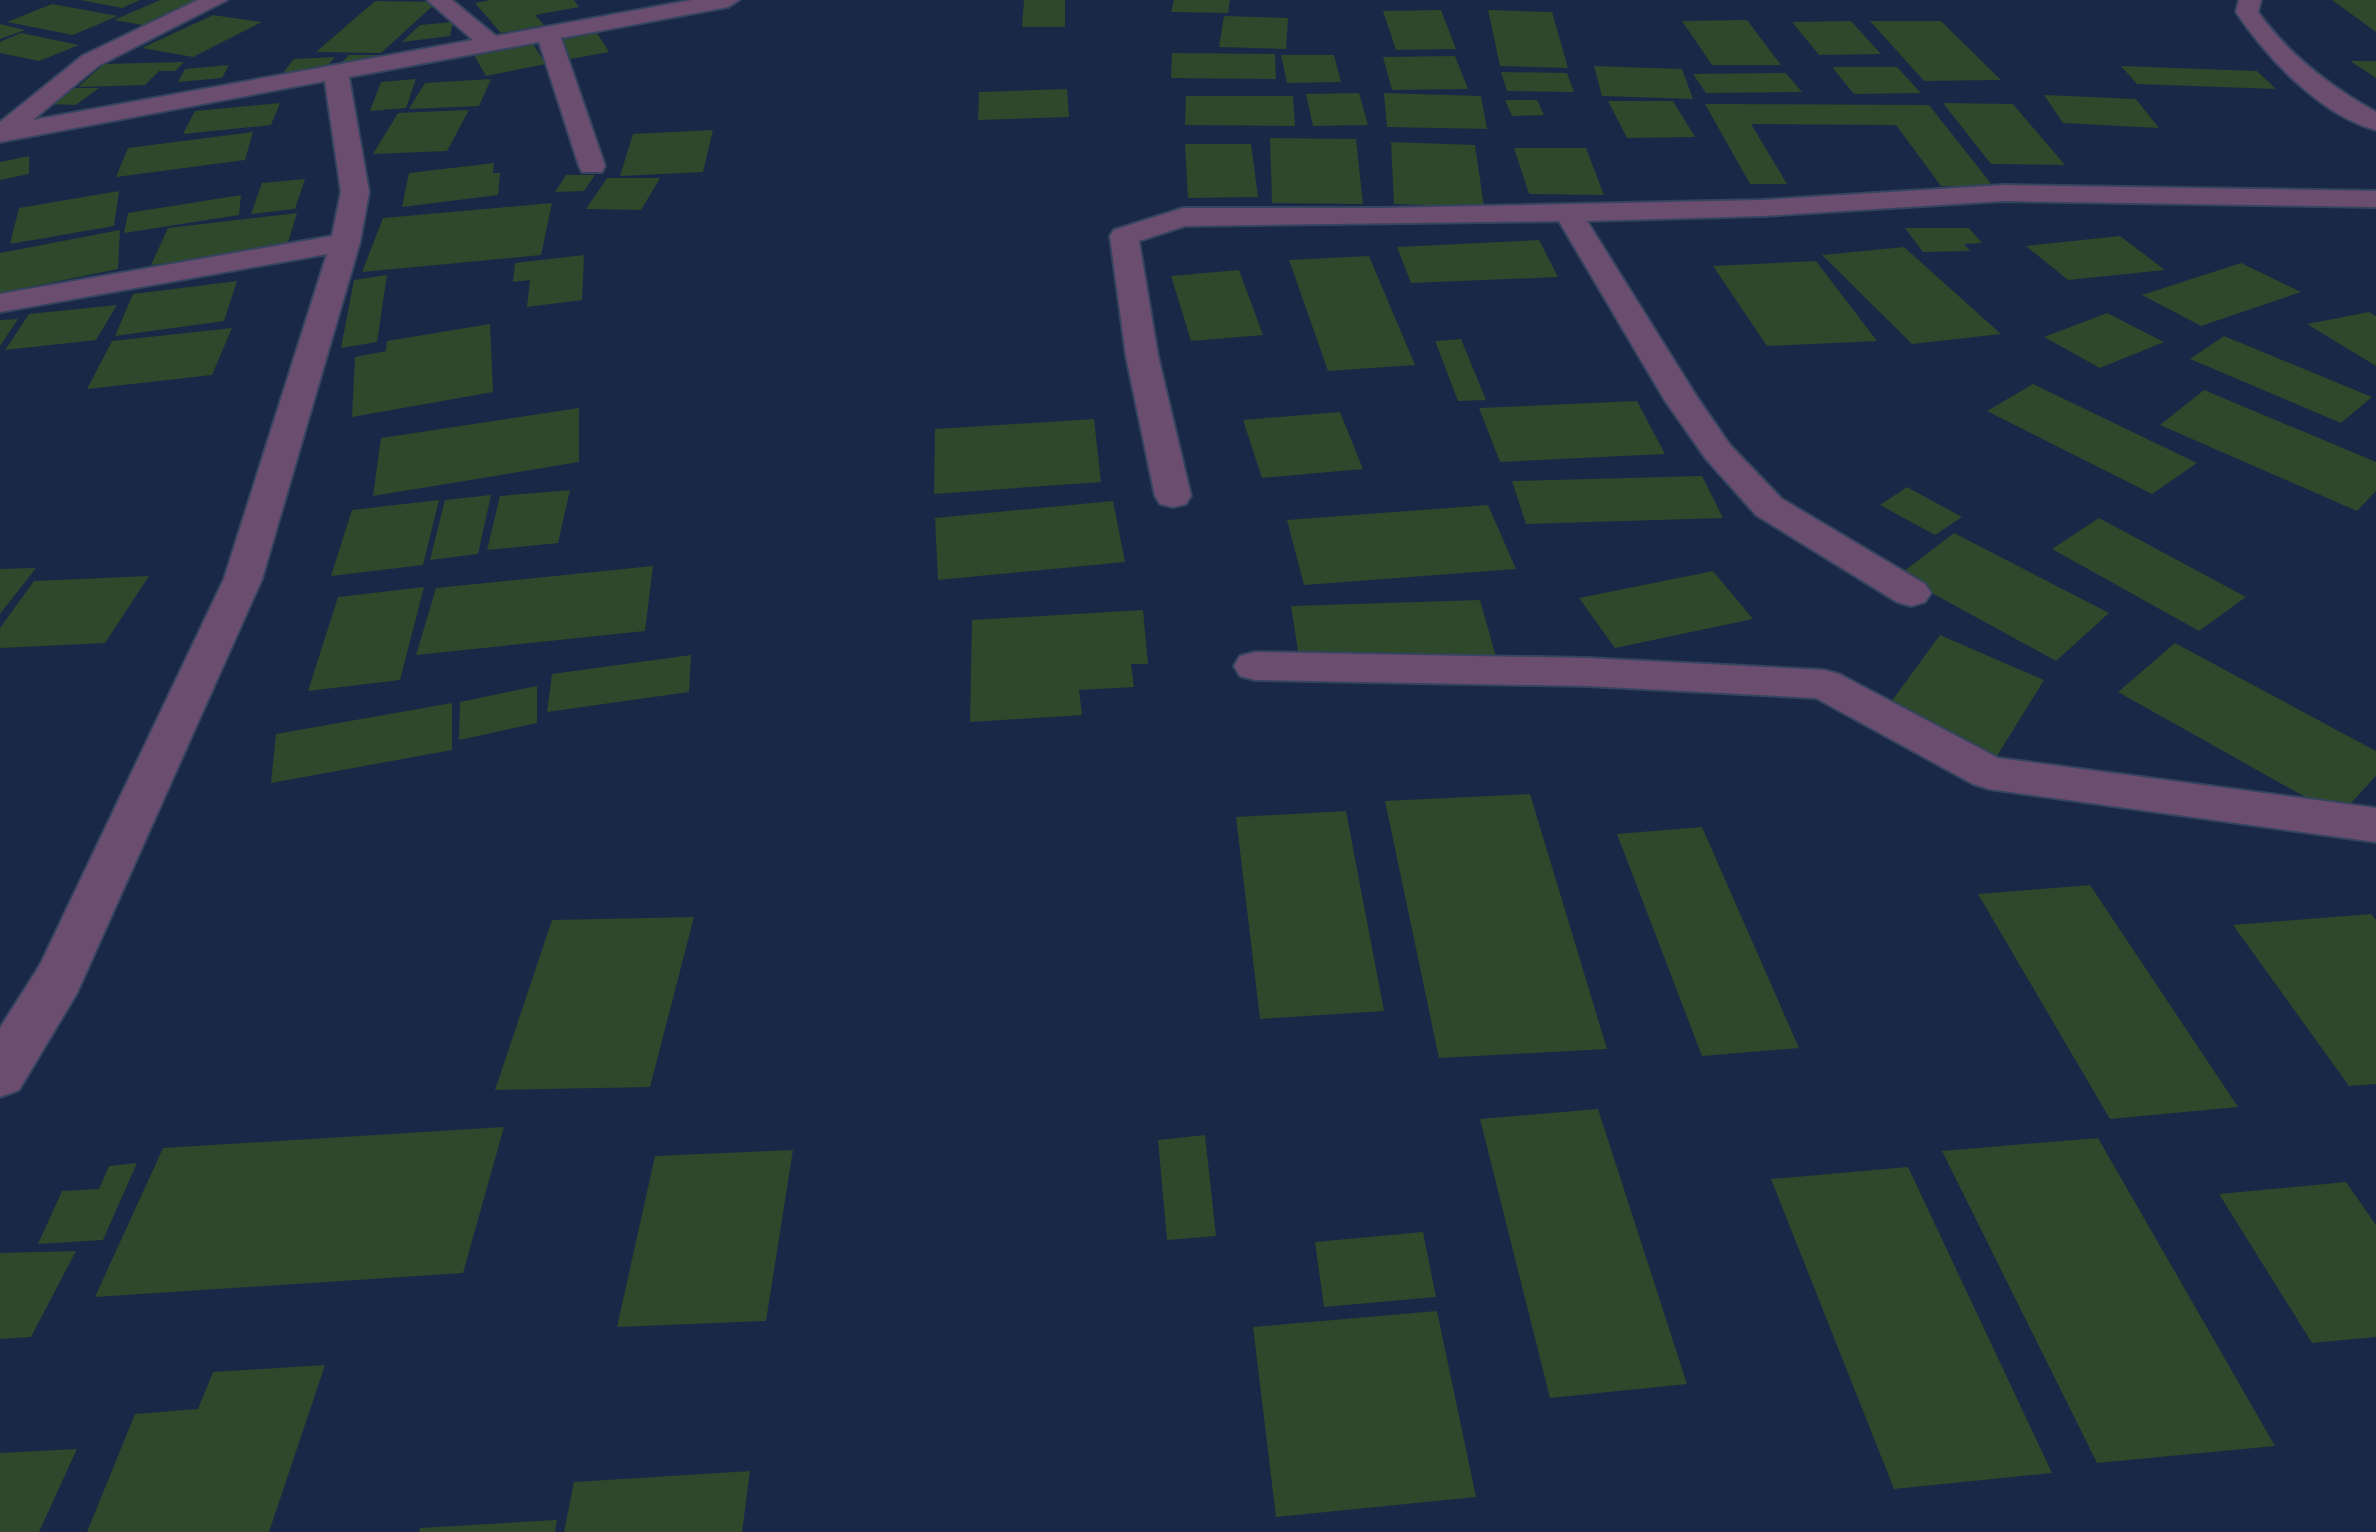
<svg xmlns="http://www.w3.org/2000/svg" width="2376" height="1532" font-family="'PT Sans',sans-serif">
<style>
.building{fill:#2d482b}
.lines{fill:none;stroke-linecap:round;stroke-linejoin:round}
.street-casing{stroke:#364460;stroke-width:4}
.street{fill:#6b4e6f;fill-rule:evenodd}
</style>
<rect width="100%" height="100%" fill="#192846"/>
<!-- building -->
<path class="building" d="M80,0H140L122,8Z
M160,0H203L148,26L114,20Z
M491,0H574L579,7L535,15L544,25L501,33L475,3Z
M1024,0H1065V27H1022Z
M1174,0H1230L1228,13L1171,12Z
M2332,0H2376V32Z
M375,1L437,2L381,53L316,52Z
M52,4L118,16L73,35L7,22Z
M1441,10L1456,49L1396,50L1383,11Z
M1488,10L1552,12L1568,68L1500,66Z
M213,15L262,22L193,57L142,48Z
M1224,16L1288,18L1286,49L1219,47Z
M1747,20L1781,65H1712L1682,21Z
M1851,21L1881,54L1819,55L1792,22Z
M1870,21H1941L2001,80L1924,81Z
M453,22L450,36L402,42L420,25Z
M0,24L25,30L0,39Z
M21,33L79,45L39,61L0,53V42Z
M597,33L609,52L565,60L555,41Z
M533,44L546,64L486,76L474,55Z
M1172,53L1275,54L1276,79L1171,78Z
M349,55H379L369,66H338Z
M1281,55H1334L1341,82L1287,83Z
M1455,56L1468,89L1392,90L1383,57Z
M335,57L323,71L283,73L294,59Z
M2350,61H2376V78Z
M184,62L175,71H159L145,85L78,87L104,64Z
M229,65L222,78L178,82L185,69Z
M1594,66L1682,69L1693,99L1602,96Z
M2121,66L2257,71L2276,89L2137,84Z
M1832,67H1897L1921,93L1854,94Z
M1501,72L1567,73L1574,92L1507,91Z
M1786,73L1802,92L1706,93L1693,74Z
M416,79L406,108L370,111L381,82Z
M491,79L479,106L409,109L425,83Z
M66,88H99L76,105L42,104Z
M1067,89L1069,117L978,120L979,92Z
M1359,93L1368,125L1313,126L1306,94Z
M1384,93L1481,96L1487,129L1387,127Z
M2044,95L2136,99L2159,128L2063,123Z
M1186,96H1293L1295,126L1185,125Z
M1505,100H1537L1544,115L1512,116Z
M1608,101H1673L1695,137L1627,138Z
M280,103L271,125L183,134L195,111Z
M1943,103L2013,104L2065,165L1991,164Z
M1705,104L1929,105L1993,186H1941L1896,125L1751,124L1787,184H1750Z
M469,110L447,151L373,154L398,113Z
M713,130L703,172L620,176L633,134Z
M253,132L245,160L116,177L128,148Z
M1270,138L1356,139L1363,204L1272,203Z
M1391,142L1475,145L1484,207L1394,204Z
M1185,144H1251L1258,197L1188,198Z
M1514,148H1586L1604,195L1529,194Z
M29,156V174L0,180V162Z
M494,163L493,173H500L498,195L402,207L409,173Z
M566,175H595L584,191L555,192Z
M607,178H660L641,210L586,209Z
M305,179L295,209L251,214L262,183Z
M119,191L114,226L10,244L19,208Z
M241,195L239,215L124,233L128,213Z
M552,203L541,255L362,272L383,218Z
M297,213L286,249L151,265L168,228Z
M1905,228H1969L1982,243L1964,244L1970,251L1923,252Z
M120,230L118,269L0,293V253Z
M2120,236L2165,270L2068,280L2026,246Z
M1539,240L1558,277L1411,283L1397,247Z
M1904,247L2001,334L1912,344L1822,255Z
M584,255L582,300L527,307L530,280L513,282L515,263Z
M1369,256L1415,365L1328,371L1289,260Z
M1816,261L1877,341L1767,346L1713,266Z
M2241,263L2301,292L2201,326L2142,295Z
M1239,270L1263,335L1191,341L1171,276Z
M387,275L377,342L341,348L354,280Z
M237,281L224,321L115,336L133,294Z
M117,305L96,340L5,350L29,314Z
M2369,312L2376,316V366L2307,324Z
M2107,313L2164,342L2100,368L2044,337Z
M18,319L0,346V320Z
M490,324L493,392L352,417L355,357L386,351L387,341Z
M232,328L212,375L87,389L112,341Z
M2224,336L2372,397L2341,423L2190,359Z
M1461,339L1486,400L1458,401L1435,341Z
M2033,384L2197,463L2152,494L1987,411Z
M2204,390L2376,462V491L2357,511L2160,425Z
M1637,401L1665,454L1500,462L1479,408Z
M579,408V462L373,496L381,438Z
M1340,412L1363,469L1262,478L1243,420Z
M1094,419L1101,482L934,494L935,429Z
M1702,476L1723,518L1526,524L1512,481Z
M1907,487L1962,517L1935,535L1880,505Z
M570,490L558,543L487,550L500,496Z
M491,495L478,554L430,560L445,500Z
M439,500L423,565L331,576L352,510Z
M1113,501L1125,562L938,580L935,518Z
M1488,505L1516,569L1304,585L1287,520Z
M2099,518L2246,597L2199,631L2052,549Z
M1954,533L2109,613L2056,661L1899,575Z
M653,566L645,631L416,655L436,588Z
M36,568L0,614V569Z
M1713,571L1753,619L1615,648L1579,598Z
M149,576L105,643L0,648V628L34,581Z
M424,587L400,680L308,691L338,597Z
M1480,600L1496,657L1300,664L1291,606Z
M1143,610L1148,664H1131L1134,687L1079,690L1082,715L970,722L972,620Z
M1940,635L2044,680L1992,764L1883,713Z
M2175,643L2376,751V776L2339,816L2118,692Z
M691,655L689,692L547,712L552,674Z
M537,686V723L459,740L460,702Z
M452,703V750L271,783L276,734Z
M1530,794L1607,1049L1439,1058L1385,801Z
M1346,811L1384,1011L1260,1019L1236,817Z
M1702,827L1799,1048L1702,1056L1617,834Z
M2090,885L2238,1107L2110,1119L1978,894Z
M2371,914L2376,920V1084L2349,1086L2233,925Z
M694,917L650,1087L495,1090L552,920Z
M1598,1109L1687,1384L1550,1398L1480,1119Z
M504,1127L463,1273L95,1297L163,1148Z
M1205,1135L1216,1236L1167,1240L1158,1140Z
M2098,1138L2275,1446L2097,1463L1942,1151Z
M793,1150L766,1321L617,1327L655,1156Z
M137,1163L103,1240L38,1244L62,1191L99,1189L109,1166Z
M1908,1167L2052,1473L1894,1489L1771,1179Z
M2346,1182L2376,1225V1337L2312,1343L2219,1194Z
M1423,1232L1436,1297L1324,1307L1315,1242Z
M76,1251L31,1337L0,1339V1253Z
M1437,1311L1476,1497L1276,1517L1253,1327Z
M325,1365L269,1532H87L135,1414L198,1409L213,1372Z
M77,1449L39,1532H0V1453Z
M750,1471L742,1532H564L574,1482Z
M557,1520L555,1532H419L420,1528Z"/>
<g class="lines">
<!-- street casing -->
<g class="street-casing">
<path id="street" d="M198,0H227L98,66L33,120L473,40L427,0H452L496,36L692,0H739L728,7L561,38L605,166L602,172H582L579,166L539,42L349,77L369,192L360,242L262,579L77,993L19,1090L0,1097V1028L40,965L224,579L327,254L0,312V294L332,236L341,192L325,81L0,142V122L82,56Z
M2239,0H2261L2258,12C2289,55 2329,86 2376,112V130C2321,116 2266,57 2236,12Z
M2004,185L2376,191V207L2004,201L1762,216L1587,221L1697,397L1730,445L1782,499L1925,584L1931,593L1925,602L1911,606L1897,602L1756,515L1706,459L1664,399L1559,221L1185,226L1139,241L1158,356L1191,496L1186,504L1173,507L1160,504L1155,496L1126,356L1110,236L1114,230L1183,208H1380L1762,200Z
M1255,652L1587,658L1824,670L1839,674L1998,758L2376,808V842L1989,789L1973,784L1816,698L1587,686L1255,680L1240,676L1234,666L1240,656Z"/>
</g>
<!-- street -->
<use href="#street" class="street"/>
</g>
</svg>
